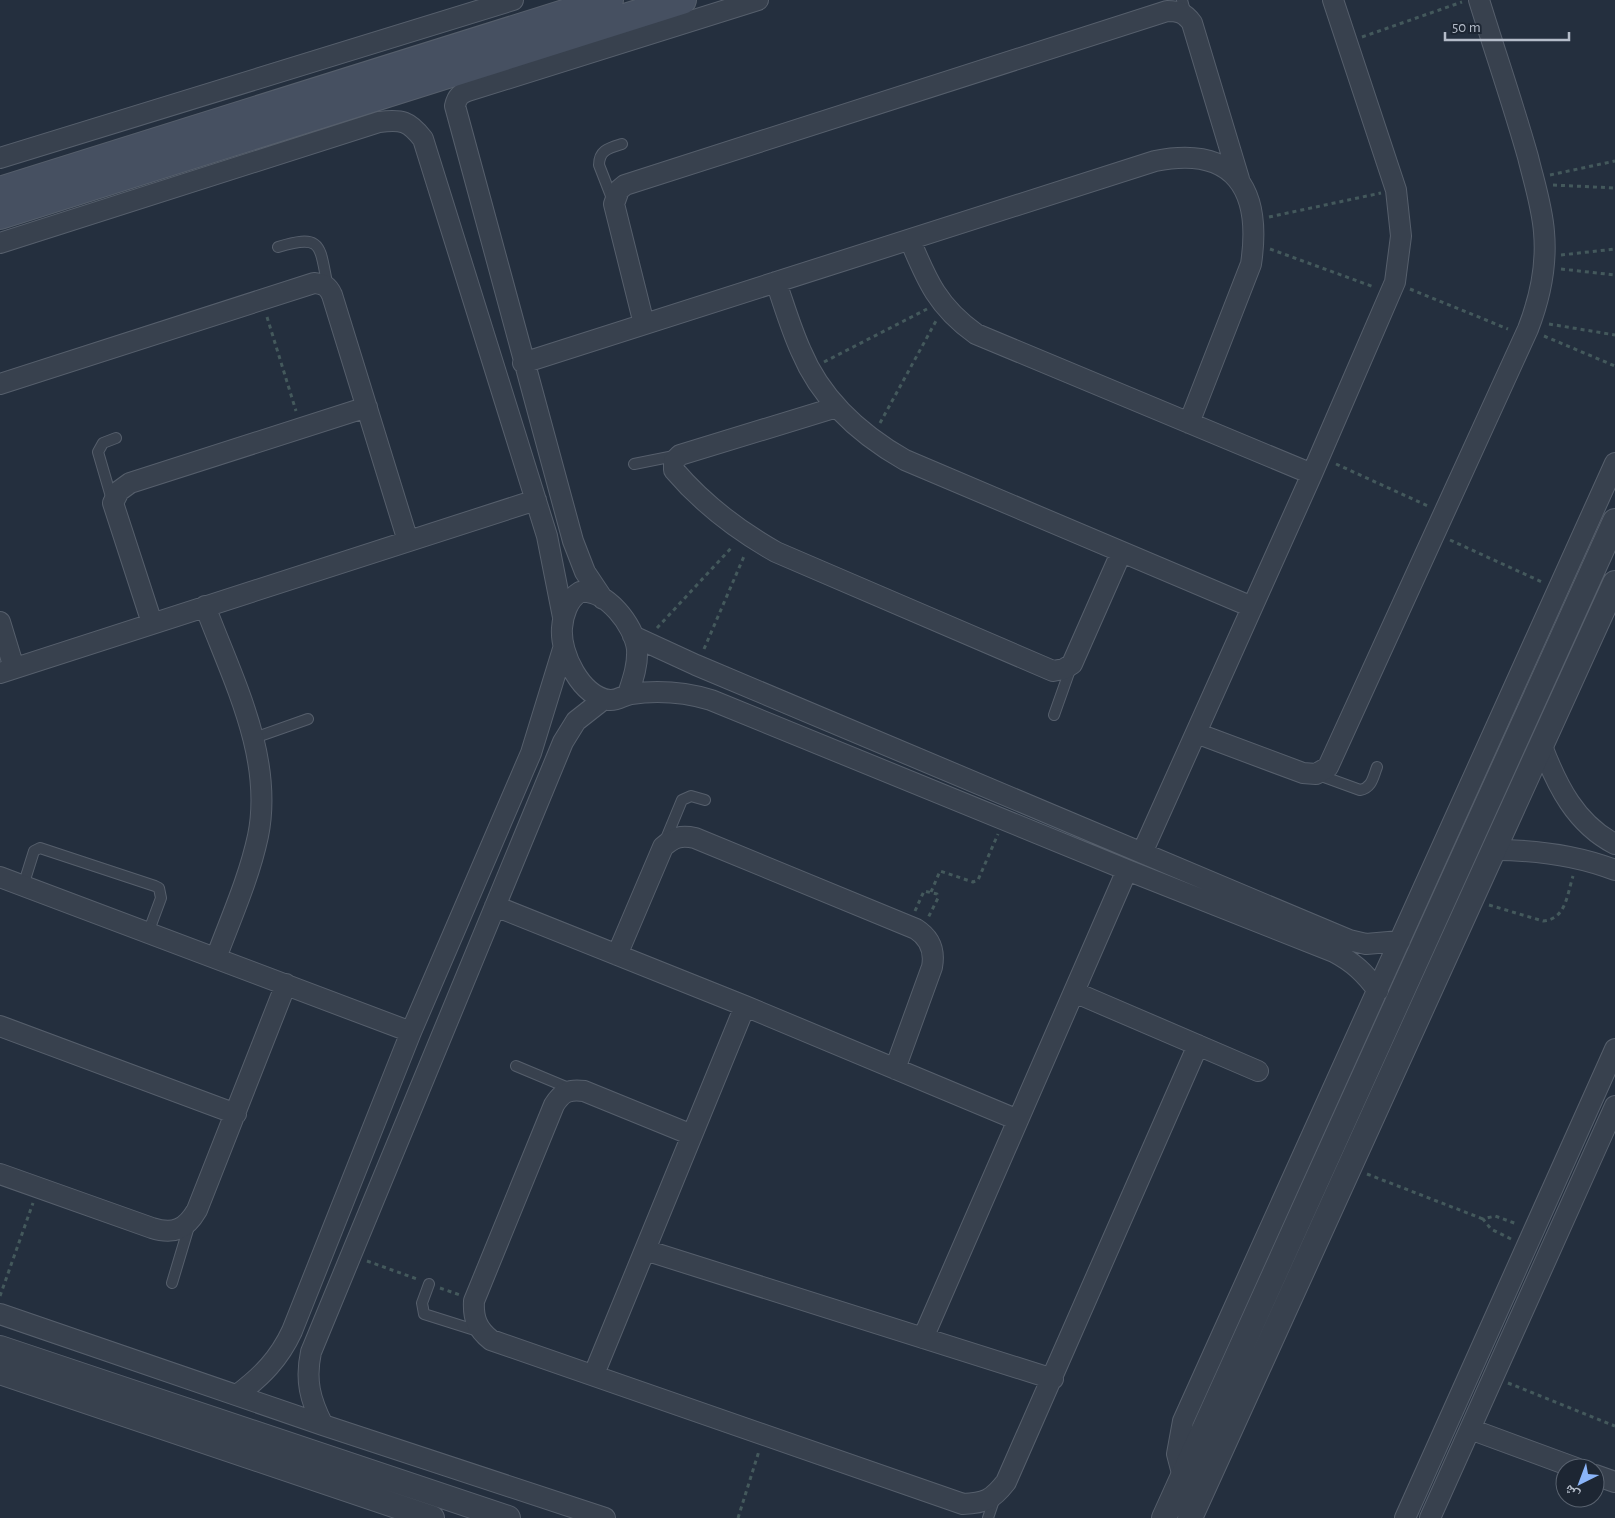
<svg xmlns="http://www.w3.org/2000/svg" width="1615" height="1518" font-family="'Alegreya Sans','Noto Naskh Arabic',sans-serif">
<style>
.lines{fill:none;stroke-linecap:round;stroke-linejoin:round}
.service-casing{stroke:#565f6c;stroke-width:12}
.minor-casing{stroke:#565f6c;stroke-width:22}
.tertiary-casing{stroke:#565f6c;stroke-width:26}
.secondary-casing{stroke:#565f6c;stroke-width:30}
.path{stroke:#44595c;stroke-width:3;stroke-dasharray:4 4;stroke-linecap:butt}
.service{stroke:#38414e;stroke-width:10}
.minor{stroke:#38414e;stroke-width:20}
.tertiary{stroke:#38414e;stroke-width:24}
.secondary{stroke:#465061;stroke-width:28}
</style>
<rect width="100%" height="100%" fill="#242f3e"/>
<g class="lines">
<!-- service casing -->
<g class="service-casing">
<path id="service" d="M1182,0L1186,15
M613,201L599,165C599,150 609,148 622,144
M278,247C324,233 319,246 328,287
M634,464L679,455
M112,500L98,452L103,443L116,438
M1054,715L1071,667
M254,738L308,719
M1316,774L1360,790C1372,788 1373,777 1377,767
M665,841L682,800L691,796L705,800
M23,886L34,851L40,848L155,886L159,888L161,898L148,933
M516,1066L571,1089
M172,1283L190,1223
M429,1284L422,1303L424,1314L481,1332
M988,1518L995,1497"/>
</g>
<!-- minor casing -->
<g class="minor-casing">
<path id="minor" d="M0,158L513,0
M910,240C927,281 938,307 976,334L1312,474
M0,243L379,122C402,119 409,121 423,139L547,536L563,617
M776,282C784,305 791,329 801,351C821,399 861,435 905,460L1252,607
M644,324L614,204L619,190L625,185L1167,11C1179,11 1185,13 1192,23L1239,179
M523,363L1155,161C1235,145 1262,190 1251,264L1189,423
M0,384L314,283C324,284 328,286 332,295L408,541
M837,407L680,455L674,461V470C703,504 737,530 776,552L1053,671L1064,669L1072,664L1121,553
M603,599L585,572L573,541L455,106C457,96 461,93 471,90L758,0
M205,606C232,678 274,757 258,836C249,878 231,918 216,958
M0,622L14,668
M152,623L113,503L119,491L130,483L367,407
M633,636L696,665L1349,940L1366,944L1400,941
M0,673L536,500
M628,694C633,679 638,665 637,649C634,625 606,589 580,592C568,599 563,615 562,628C560,654 581,696 609,700C618,701 623,695 631,694C659,690 684,692 711,700L1127,870L1334,952C1353,962 1365,973 1378,991
M1196,733L1303,773L1316,774L1328,767L1528,329C1540,298 1547,265 1544,232C1542,206 1534,182 1528,157C1513,104 1495,52 1479,0
M1542,746C1557,786 1576,824 1615,844
M1495,850C1536,850 1576,855 1615,870
M1142,853L1312,474L1395,282L1401,236L1396,190L1333,0
M0,877L411,1032
M495,906L745,1006L1018,1120
M617,955L663,847C674,837 681,835 695,838L916,929C930,938 935,951 932,967L895,1069
M1074,992L1258,1071
M0,1026L236,1114
M692,1135L584,1091C569,1089 562,1092 554,1105L474,1301C473,1318 477,1329 491,1340L963,1504C985,1503 992,1500 1006,1482L1198,1045
M0,1174L152,1228C174,1235 186,1229 197,1210L286,984
M645,1250L1053,1379
M0,1314L323,1425L605,1518
M923,1338L1127,870
M594,1374L745,1006
M237,1395C262,1376 279,1359 292,1331L411,1032L531,753L563,649
M323,1425C310,1400 305,1380 311,1352L563,742L576,721L604,699
M1470,1429L1576,1468
M1595,1475L1615,1482
M1183,1477L1177,1454L1183,1421L1615,463
M1405,1518L1615,1049
M1430,1518L1615,1106"/>
</g>
<!-- tertiary casing -->
<g class="tertiary-casing">
<path id="tertiary" d="M0,1348L508,1518
M0,1372L432,1518
M1164,1518L1615,521
M1190,1518L1615,583"/>
</g>
<!-- secondary casing -->
<g class="secondary-casing">
<path id="secondary" d="M0,191L609,0
M0,215L682,0"/>
</g>
<!-- path -->
<path class="path" d="M1362,37L1462,2
M1550,175L1615,161
M1553,185L1615,188
M1269,217L1381,193
M1270,249L1374,287
M1561,255L1615,249
M1561,269L1615,275
M1410,289L1508,329
M267,317L296,411
M1549,324L1615,335
M1544,336L1615,366
M824,362L927,309
M880,423L936,321
M1336,464L1428,506
M1450,540L1542,582
M657,628L733,546
M704,649L745,554
M931,892L940,871L973,882L978,880L998,834
M1489,905L1543,921C1566,919 1567,895 1573,876
M915,911L924,891L937,894L938,898L928,918
M1367,1174L1483,1219
M1511,1239L1491,1229L1483,1219L1495,1216L1517,1224
M367,1261L417,1279
M440,1288L460,1295
M0,1296L33,1203
M1508,1383L1615,1426
M738,1518L759,1451"/>
<!-- service -->
<use href="#service" class="service"/>
<!-- minor -->
<use href="#minor" class="minor"/>
<!-- tertiary -->
<use href="#tertiary" class="tertiary"/>
<!-- secondary -->
<use href="#secondary" class="secondary"/>
</g>
<!-- north arrow -->
<g transform="translate(1580 1483) rotate(222)"><circle r="24" fill="#1d2633" stroke="#59626f"/>
<path d="M0-4L9 19L0 12L-9 19Z" fill="#8ab4f8"/>
<text y="-8" font-size="14" font-weight="bold" text-anchor="middle" fill="#b4bcc9">ش</text>
</g>
<!-- scale -->
<path d="M1445 32v8h124v-8" fill="none" stroke="#b4bcc9" stroke-width="2.5"/>
<text x="1452" y="32" font-size="15" fill="#b4bcc9" stroke="#1d2633" stroke-width="4" paint-order="stroke">50 m</text>
</svg>
